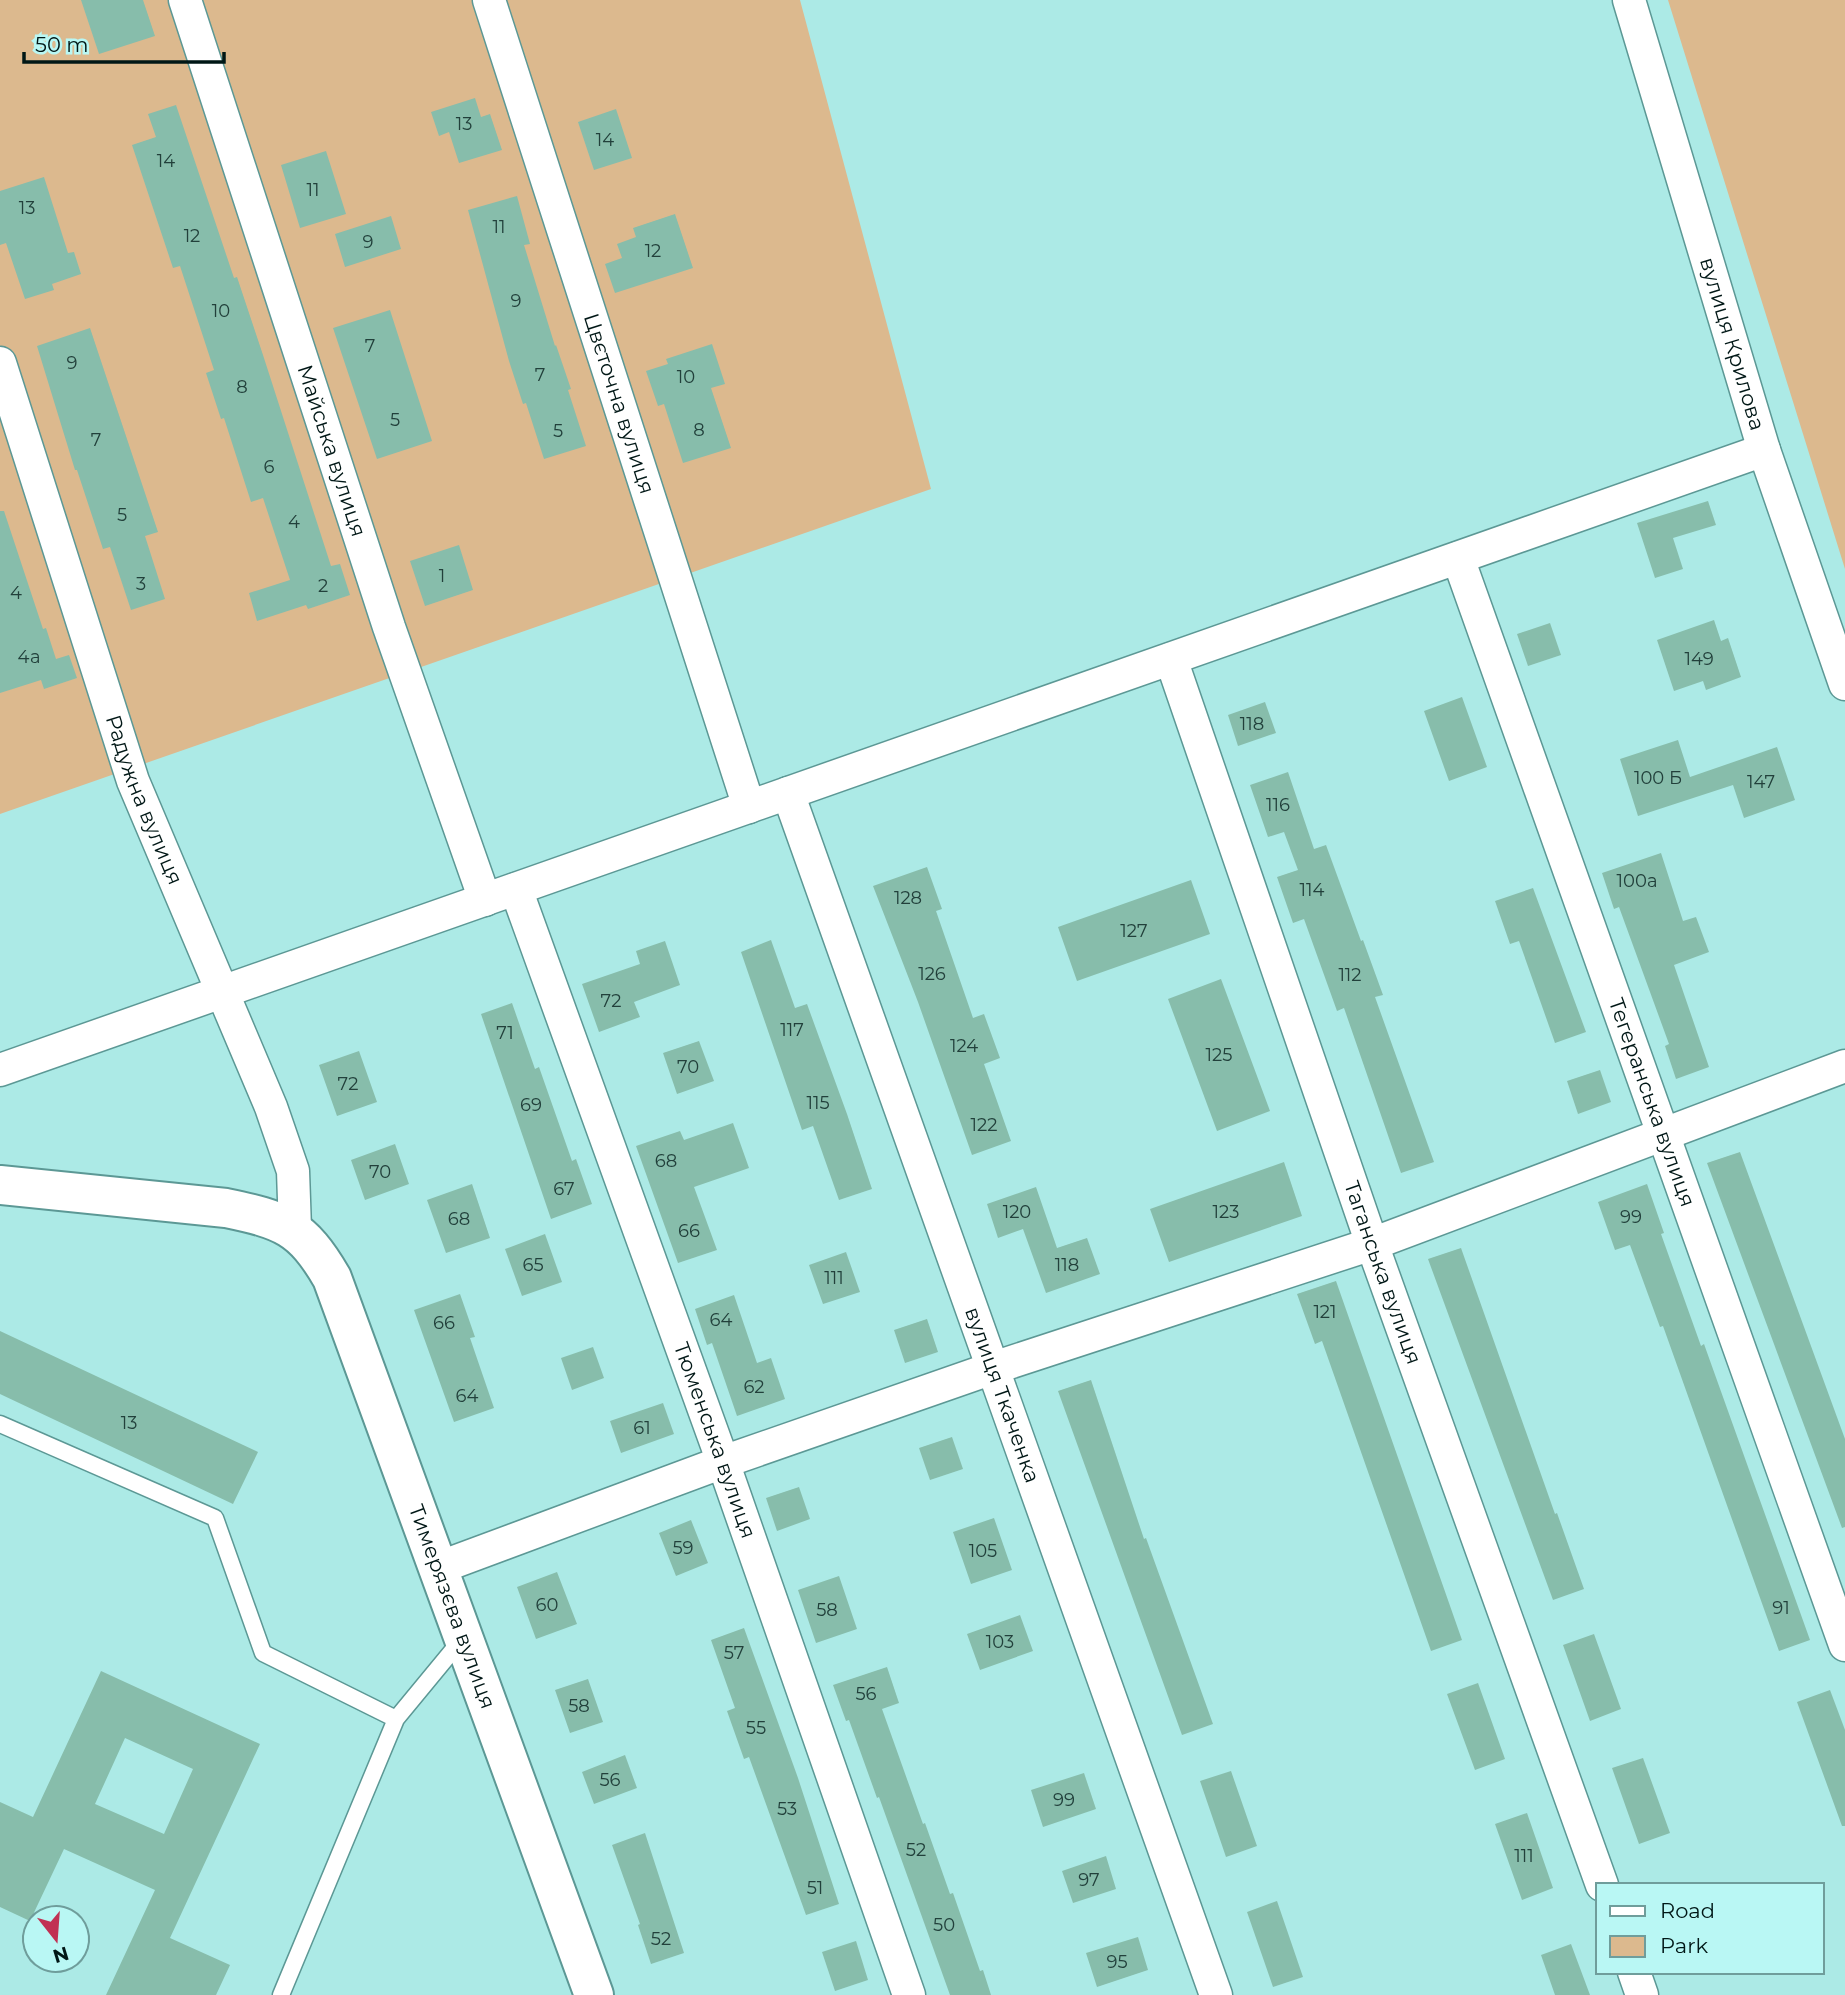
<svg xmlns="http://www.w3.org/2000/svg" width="1845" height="1995" font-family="Montserrat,sans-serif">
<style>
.green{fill:#dcb98e}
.building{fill:#87bdab;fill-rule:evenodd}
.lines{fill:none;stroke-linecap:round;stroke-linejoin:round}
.service-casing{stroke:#5c9895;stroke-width:19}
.minor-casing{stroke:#5c9895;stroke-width:35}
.tertiary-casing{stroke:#5c9895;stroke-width:42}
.service{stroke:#fff;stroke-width:16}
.minor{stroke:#fff;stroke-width:32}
.tertiary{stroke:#fff;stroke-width:38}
.labels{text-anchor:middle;stroke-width:5;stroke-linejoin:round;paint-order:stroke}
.number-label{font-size:18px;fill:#22403b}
.street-label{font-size:21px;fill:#001716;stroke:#b9f7f4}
</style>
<rect width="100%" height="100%" fill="#aceae6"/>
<!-- green -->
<path class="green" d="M0,0H800L931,489L0,814Z
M1668,0H1845V569Z"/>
<!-- building -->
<path class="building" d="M81,0H143L155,36L99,54Z
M475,98L481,117L490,114L502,150L459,163L449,132L439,136L431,112Z
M176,105L234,278L237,277L263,355L331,566L340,564L350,595L308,609L306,605L257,621L249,593L290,580L263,498L251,502L224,418L221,419L206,373L214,370L180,266L173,268L132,145L156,137L148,114Z
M616,109L632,158L594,170L578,122Z
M326,151L346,214L300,228L281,165Z
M44,177L68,253L74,252L81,274L52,284L54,290L25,299L6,243L0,245V191Z
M517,196L530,244L524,245L555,346L556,345L571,389L568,390L586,446L544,459L526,403L523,404L509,361L468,210Z
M675,214L693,268L615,293L605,264L622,258L617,244L636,237L633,228Z
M391,216L401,249L345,267L335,234Z
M390,310L432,441L377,459L333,328Z
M90,328L158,532L145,536L165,599L131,610L110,547L103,549L77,470H75L37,346Z
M712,344L725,384L711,388L731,448L683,463L664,404L658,406L646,371L668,364L666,359Z
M1708,501L1716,525L1673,538L1683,569L1655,578L1637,523Z
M0,511H4L43,629L46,628L56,659L69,655L77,678L44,689L41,680L0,693Z
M459,545L473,590L425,606L410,561Z
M1714,620L1721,641L1728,638L1741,677L1706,690L1703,681L1674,691L1657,640Z
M1550,623L1561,655L1528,666L1517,634Z
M1462,697L1487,767L1449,781L1424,711Z
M1265,702L1276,733L1238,746L1228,715Z
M1678,740L1690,777L1777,747L1795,800L1744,818L1733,785L1638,816L1620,759Z
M1288,772L1314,849L1326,845L1361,941L1363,940L1383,995L1375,997L1434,1162L1401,1173L1344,1008L1337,1011L1304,919L1293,923L1277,877L1298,870L1284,832L1268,837L1250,785Z
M1661,853L1683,921L1696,917L1709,952L1674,965L1709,1067L1676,1079L1665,1046L1669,1044L1619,907L1614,909L1602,873Z
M927,867L942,909L936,911L973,1018L984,1014L1000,1058L984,1064L1011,1141L972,1155L918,1002L873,886Z
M1191,880L1210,934L1077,981L1058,927Z
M1533,888L1586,1032L1555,1043L1519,941L1510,944L1495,901Z
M771,940L795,1008L807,1004L847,1114L872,1189L839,1200L813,1126L802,1130L741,952Z
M665,941L680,985L634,1002L640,1017L599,1032L582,984L640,964L636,951Z
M1221,979L1270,1111L1217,1131L1168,999Z
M512,1003L535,1069L539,1067L572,1161L576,1159L592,1204L551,1219L481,1014Z
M699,1041L714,1081L677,1094L663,1053Z
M359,1051L377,1102L337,1116L319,1065Z
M1600,1070L1611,1102L1578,1114L1567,1081Z
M733,1123L749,1168L694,1187L717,1250L678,1263L636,1146L680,1131L684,1140Z
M395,1144L409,1184L365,1200L351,1160Z
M1740,1152L1845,1439V1527L1842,1528L1707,1163Z
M1284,1162L1302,1216L1169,1262L1150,1209Z
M472,1184L490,1238L446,1253L427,1200Z
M1647,1184L1664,1233L1661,1234L1701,1346L1704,1344L1810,1640L1779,1651L1663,1326L1660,1327L1630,1245L1615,1250L1598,1202Z
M1036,1187L1057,1248L1087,1238L1100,1274L1046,1293L1023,1229L998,1238L987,1204Z
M545,1234L562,1282L522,1296L505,1249Z
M1461,1248L1555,1514L1557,1513L1584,1589L1553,1600L1428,1259Z
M846,1252L860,1292L823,1304L809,1265Z
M1336,1281L1462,1640L1431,1651L1322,1341L1315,1344L1297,1294Z
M460,1294L475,1337L470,1338L494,1408L454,1422L414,1310Z
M734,1295L757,1363L771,1358L785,1399L737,1416L712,1343L707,1345L695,1309Z
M927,1319L938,1352L905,1363L894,1330Z
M0,1331L258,1452L233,1504L0,1394Z
M593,1347L604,1378L572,1390L561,1358Z
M1091,1380L1144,1539L1146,1538L1213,1724L1182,1735L1058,1391Z
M663,1403L674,1434L621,1453L610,1421Z
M952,1437L963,1469L930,1480L919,1448Z
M799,1487L810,1519L777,1531L766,1498Z
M994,1518L1012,1570L971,1584L953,1532Z
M691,1520L708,1563L676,1576L659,1533Z
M557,1572L577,1624L536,1639L517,1587Z
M839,1576L857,1629L816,1643L798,1590Z
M1020,1615L1033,1651L980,1670L967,1634Z
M744,1628L798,1778L839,1904L806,1915L749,1757L744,1759L727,1711L735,1708L711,1640Z
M1594,1634L1621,1709L1590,1721L1563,1645Z
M887,1667L899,1703L882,1709L923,1824L925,1823L950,1894L953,1893L980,1971L983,1970L991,1995H950L879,1797L877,1798L849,1720L846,1721L833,1685Z
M101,1671L260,1744L170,1938L230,1965L216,1995H106L155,1890L64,1849L30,1921L0,1907V1802L33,1817ZM125,1738L193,1769L164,1834L95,1804Z
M588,1679L603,1722L570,1733L555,1690Z
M1478,1683L1505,1759L1475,1770L1447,1694Z
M1830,1690L1845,1730V1826H1842L1797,1702Z
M625,1755L637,1788L594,1804L582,1772Z
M1643,1758L1670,1833L1639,1844L1612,1768Z
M1231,1771L1257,1846L1226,1857L1200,1781Z
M1084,1773L1096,1809L1043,1827L1031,1790Z
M1527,1813L1553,1888L1522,1900L1495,1824Z
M645,1833L684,1953L651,1964L638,1925L640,1924L612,1845Z
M1106,1856L1116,1889L1073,1903L1062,1871Z
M1277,1901L1303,1977L1273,1987L1247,1912Z
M1138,1937L1148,1970L1097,1987L1086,1953Z
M856,1941L868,1980L835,1991L822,1952Z
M1571,1944L1590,1995H1555L1541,1955Z"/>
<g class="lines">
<!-- service casing -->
<g class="service-casing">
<path id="service" d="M0,1424L215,1518L263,1653L396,1719L462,1639
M281,1995L396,1719"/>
</g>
<!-- minor casing -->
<g class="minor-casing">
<g id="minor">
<path id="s1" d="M185,0L389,627L485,900"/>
<path id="s2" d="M489,0L749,807"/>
<path id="s3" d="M1629,0L1764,450L1845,684"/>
<path id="s4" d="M0,363L133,781L271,1107L293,1171L295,1229"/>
<path id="s5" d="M1458,558L1845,1645"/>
<path id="s6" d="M1171,659L1372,1244L1602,1885"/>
<path id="s7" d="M788,793L1216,1995"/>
<path id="s8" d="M516,889L723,1462L909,1995"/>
<path d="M0,1070L1764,450"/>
<path d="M438,1568L723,1462L993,1368L1372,1244L1845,1066"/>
<path d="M1634,1972L1642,1995"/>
</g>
</g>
<!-- tertiary casing -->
<g class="tertiary-casing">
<g id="tertiary">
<path id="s9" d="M0,1185L226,1208C283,1220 302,1226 332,1278L594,1995"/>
</g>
</g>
<!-- service -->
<use href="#service" class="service"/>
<!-- minor -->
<use href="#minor" class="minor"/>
<!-- tertiary -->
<use href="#tertiary" class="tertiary"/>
</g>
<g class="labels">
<!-- number labels -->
<g class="number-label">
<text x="464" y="130">13</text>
<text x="605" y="146">14</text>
<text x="166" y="167">14</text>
<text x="313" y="196">11</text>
<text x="27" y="214">13</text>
<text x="499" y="233">11</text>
<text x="192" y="242">12</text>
<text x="368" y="248">9</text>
<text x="653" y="257">12</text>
<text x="516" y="307">9</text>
<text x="221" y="317">10</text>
<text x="370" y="352">7</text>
<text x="72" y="369">9</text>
<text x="540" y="381">7</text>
<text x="686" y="383">10</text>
<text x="242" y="393">8</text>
<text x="395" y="426">5</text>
<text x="699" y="436">8</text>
<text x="558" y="437">5</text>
<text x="96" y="446">7</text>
<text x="269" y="473">6</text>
<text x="122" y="521">5</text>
<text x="294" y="528">4</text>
<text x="442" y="582">1</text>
<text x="141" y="590">3</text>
<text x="323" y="592">2</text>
<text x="16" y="599">4</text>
<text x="29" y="663">4а</text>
<text x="1699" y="665">149</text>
<text x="1252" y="730">118</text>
<text x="1658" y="784">100 Б</text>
<text x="1761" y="788">147</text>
<text x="1278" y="811">116</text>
<text x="1637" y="887">100а</text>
<text x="1312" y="896">114</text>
<text x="908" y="904">128</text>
<text x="1134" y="937">127</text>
<text x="932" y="980">126</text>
<text x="1350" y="981">112</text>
<text x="611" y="1007">72</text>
<text x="792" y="1036">117</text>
<text x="505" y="1039">71</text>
<text x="964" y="1052">124</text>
<text x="1219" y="1061">125</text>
<text x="688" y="1073">70</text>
<text x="348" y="1090">72</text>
<text x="818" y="1109">115</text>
<text x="531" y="1111">69</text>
<text x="984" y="1131">122</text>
<text x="666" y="1167">68</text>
<text x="380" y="1178">70</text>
<text x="564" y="1195">67</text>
<text x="1017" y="1218">120</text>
<text x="1226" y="1218">123</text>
<text x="1631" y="1223">99</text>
<text x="459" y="1225">68</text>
<text x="689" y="1237">66</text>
<text x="533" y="1271">65</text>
<text x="1067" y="1271">118</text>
<text x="834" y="1284">111</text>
<text x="1325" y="1318">121</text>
<text x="721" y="1326">64</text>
<text x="444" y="1329">66</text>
<text x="754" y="1393">62</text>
<text x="467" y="1402">64</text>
<text x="129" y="1429">13</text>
<text x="642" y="1434">61</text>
<text x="683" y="1554">59</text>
<text x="983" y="1557">105</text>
<text x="547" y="1611">60</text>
<text x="1781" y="1614">91</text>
<text x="827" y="1616">58</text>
<text x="1000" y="1648">103</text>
<text x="734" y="1659">57</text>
<text x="866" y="1700">56</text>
<text x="579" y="1712">58</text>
<text x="756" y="1734">55</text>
<text x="610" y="1786">56</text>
<text x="1064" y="1806">99</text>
<text x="787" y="1815">53</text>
<text x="916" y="1856">52</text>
<text x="1524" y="1862">111</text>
<text x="1089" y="1886">97</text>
<text x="815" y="1894">51</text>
<text x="944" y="1931">50</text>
<text x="661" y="1945">52</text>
<text x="1117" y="1968">95</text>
</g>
<!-- street labels -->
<g class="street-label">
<text dy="7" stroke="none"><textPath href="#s3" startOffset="359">вулиця Крилова</textPath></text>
<text dy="7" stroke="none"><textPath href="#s2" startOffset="424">Цвєточна вулиця</textPath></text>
<text dy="7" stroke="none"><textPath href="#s1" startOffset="474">Майська вулиця</textPath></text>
<text dy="7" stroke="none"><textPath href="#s4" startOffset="460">Радужна вулиця</textPath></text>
<text dy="7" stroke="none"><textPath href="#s5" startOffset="578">Тегеранська вулиця</textPath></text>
<text dy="7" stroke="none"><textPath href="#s6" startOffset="649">Таганська вулиця</textPath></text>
<text dy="7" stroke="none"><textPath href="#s7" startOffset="639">вулиця Ткаченка</textPath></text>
<text dy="7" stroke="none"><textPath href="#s8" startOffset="586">Тюменська вулиця</textPath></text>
<text dy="7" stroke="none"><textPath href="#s9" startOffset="710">Тимерязєва вулиця</textPath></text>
</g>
</g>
<!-- legend -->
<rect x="1596" y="1883" width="228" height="91" fill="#b9f7f4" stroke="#6f9d9b" stroke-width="2"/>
<rect x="1610" y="1906" width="35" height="10" fill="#ffffff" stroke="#6f9d9b" stroke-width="2"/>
<text x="1660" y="1918" font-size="21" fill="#001716">Road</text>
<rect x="1610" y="1936" width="35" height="21" fill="#dcb98e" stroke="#6f9d9b" stroke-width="2"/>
<text x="1660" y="1953" font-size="21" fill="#001716">Park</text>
<!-- north arrow -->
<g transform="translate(56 1939) rotate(163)"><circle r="33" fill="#b9f7f4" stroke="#6f9d9b" stroke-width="2"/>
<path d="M0-5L12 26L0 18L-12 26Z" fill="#c13153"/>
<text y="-10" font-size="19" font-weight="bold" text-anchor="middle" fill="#001716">N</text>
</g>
<!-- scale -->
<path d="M24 52v10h200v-10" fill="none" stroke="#001716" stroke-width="3.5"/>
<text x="35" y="52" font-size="21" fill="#001716" stroke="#b9f7f4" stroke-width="5" paint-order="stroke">50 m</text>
</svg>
